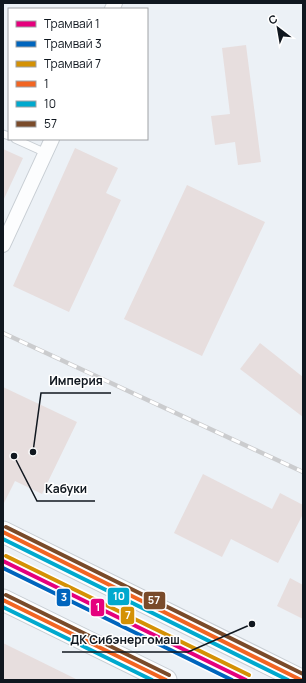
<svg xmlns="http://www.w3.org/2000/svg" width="306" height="683" font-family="Manrope,sans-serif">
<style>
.building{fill:#e7dede}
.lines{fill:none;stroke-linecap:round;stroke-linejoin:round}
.service-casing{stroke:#c7cdd3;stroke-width:9}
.minor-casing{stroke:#c7cdd3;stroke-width:16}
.primary-casing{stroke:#c7cdd3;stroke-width:23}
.service{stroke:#fcfdfe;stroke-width:7}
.minor{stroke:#fcfdfe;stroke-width:14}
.primary{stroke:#fcfdfe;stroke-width:21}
.rail-casing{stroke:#cbccce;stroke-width:4.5}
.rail{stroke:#fff;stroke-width:3;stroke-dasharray:9;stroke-linecap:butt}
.bus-1-casing{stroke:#fff;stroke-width:7}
.bus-2-casing{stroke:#fff;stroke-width:7}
.bus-3-casing{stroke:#fff;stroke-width:7}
.bus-1{stroke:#f26522;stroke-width:4}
.bus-2{stroke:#00a9ce;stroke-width:4}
.bus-3{stroke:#7a4b2a;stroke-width:4}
.tram-1-casing{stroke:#fff;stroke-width:7}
.tram-2-casing{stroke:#fff;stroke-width:7}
.tram-3-casing{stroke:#fff;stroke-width:7}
.tram-1{stroke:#e5007d;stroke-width:4}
.tram-2{stroke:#0065bd;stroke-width:4}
.tram-3{stroke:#d49105;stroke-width:4}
.leader{fill:none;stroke:#10171f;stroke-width:1.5}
.callout-dot{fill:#10171f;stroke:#fff;stroke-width:1.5}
.callout-label{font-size:12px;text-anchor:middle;font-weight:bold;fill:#10171f;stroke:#fff;stroke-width:3;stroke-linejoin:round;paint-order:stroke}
.line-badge{stroke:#fff;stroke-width:1.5}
.badge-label{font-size:11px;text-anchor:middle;font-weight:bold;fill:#fff}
</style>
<rect width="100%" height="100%" fill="#ecf1f6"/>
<!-- building -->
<path class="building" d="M246,45L261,162L238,165L235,142L215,145L211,116L230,114L222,48Z
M75,148L118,168L106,193L121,200L69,312L13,286Z
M3,149L23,158L3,201Z
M187,185L265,222L202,356L124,319Z
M260,343L303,377V417L240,369Z
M3,387L77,422L42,494L15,481L3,505Z
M203,474L272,509L280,493L303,505V514L278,563L231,539L222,557L174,533Z
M290,578L303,585V619L277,606Z
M3,643L78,680H3Z"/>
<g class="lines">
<!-- service casing -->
<g class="service-casing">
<path id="service" d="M3,134L9,136
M15,139L46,153"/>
</g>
<!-- minor casing -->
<g class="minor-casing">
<path id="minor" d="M112,9L115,3
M3,245L52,139"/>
</g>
<!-- primary casing -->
<g class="primary-casing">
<path id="primary" d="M3,532L301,680
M3,600L166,680"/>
</g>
<!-- service -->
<use href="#service" class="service"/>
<!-- minor -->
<use href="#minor" class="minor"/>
<!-- primary -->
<use href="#primary" class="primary"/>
<!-- rail casing -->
<g class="rail-casing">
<path id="rail" d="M3,333L303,472"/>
</g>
<!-- rail -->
<use href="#rail" class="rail"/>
<!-- bus-1 casing -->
<g class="bus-1-casing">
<path id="bus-1" d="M3,532L301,680
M3,600L166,680"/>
</g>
<!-- bus-2 casing -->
<g class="bus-2-casing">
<path id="bus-2" d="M3,539L288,680
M3,607L152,680"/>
</g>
<!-- bus-3 casing -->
<g class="bus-3-casing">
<path id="bus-3" d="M6,527L303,674
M6,595L169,675"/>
</g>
<!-- bus-1 -->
<use href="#bus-1" class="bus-1"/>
<!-- bus-2 -->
<use href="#bus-2" class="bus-2"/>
<!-- bus-3 -->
<use href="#bus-3" class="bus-3"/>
<!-- tram-1 casing -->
<g class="tram-1-casing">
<path id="tram-1" d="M3,561L246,680"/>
</g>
<!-- tram-2 casing -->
<g class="tram-2-casing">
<path id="tram-2" d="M3,568L232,680"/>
</g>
<!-- tram-3 casing -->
<g class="tram-3-casing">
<path id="tram-3" d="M6,556L249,675"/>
</g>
<!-- tram-1 -->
<use href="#tram-1" class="tram-1"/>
<!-- tram-2 -->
<use href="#tram-2" class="tram-2"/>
<!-- tram-3 -->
<use href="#tram-3" class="tram-3"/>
</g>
<!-- callouts -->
<path class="leader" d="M33 452L41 393H111M14 456L37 501H95M252 624L188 652H62"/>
<g class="callout-dot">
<circle cx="33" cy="452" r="4"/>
<circle cx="14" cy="456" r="4"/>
<circle cx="252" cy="624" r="4"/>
</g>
<g class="callout-label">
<text x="76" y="385">Империя</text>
<text x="66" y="493">Кабуки</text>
<text x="125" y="644">ДК Сибэнергомаш</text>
</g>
<g class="line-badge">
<rect x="107" y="587" width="23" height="19" rx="4" fill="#00a9ce"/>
<rect x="56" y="588" width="15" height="19" rx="4" fill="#0065bd"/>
<rect x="143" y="591" width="23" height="19" rx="4" fill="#7a4b2a"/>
<rect x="90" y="598" width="15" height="19" rx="4" fill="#e5007d"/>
<rect x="120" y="606" width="15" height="19" rx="4" fill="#d49105"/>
</g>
<g class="badge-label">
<text x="119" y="600">10</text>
<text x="64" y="601">3</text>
<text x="154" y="604">57</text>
<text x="98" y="611">1</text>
<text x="128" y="619">7</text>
</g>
<!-- border -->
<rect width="306" height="683" fill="none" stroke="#10171f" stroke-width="8"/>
<!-- legend -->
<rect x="8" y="8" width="140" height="132" fill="#ffffff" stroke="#9fa2a5"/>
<rect x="16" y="21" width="20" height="6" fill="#e5007d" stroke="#9fa2a5"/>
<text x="44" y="28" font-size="12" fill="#10171f">Трамвай 1</text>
<rect x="16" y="41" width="20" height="6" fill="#0065bd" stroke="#9fa2a5"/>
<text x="44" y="48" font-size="12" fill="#10171f">Трамвай 3</text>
<rect x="16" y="61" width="20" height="6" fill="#d49105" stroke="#9fa2a5"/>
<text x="44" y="68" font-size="12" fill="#10171f">Трамвай 7</text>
<rect x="16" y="81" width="20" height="6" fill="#f26522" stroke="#9fa2a5"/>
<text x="44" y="88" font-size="12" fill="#10171f">1</text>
<rect x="16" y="101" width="20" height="6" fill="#00a9ce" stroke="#9fa2a5"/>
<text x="44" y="108" font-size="12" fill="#10171f">10</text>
<rect x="16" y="121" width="20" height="6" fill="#7a4b2a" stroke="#9fa2a5"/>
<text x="44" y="128" font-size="12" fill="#10171f">57</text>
<!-- north arrow -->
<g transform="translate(278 28) rotate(329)" stroke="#ffffff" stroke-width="3" paint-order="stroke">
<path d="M0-3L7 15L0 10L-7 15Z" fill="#10171f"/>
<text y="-6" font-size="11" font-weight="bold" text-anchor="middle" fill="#10171f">С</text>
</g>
</svg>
